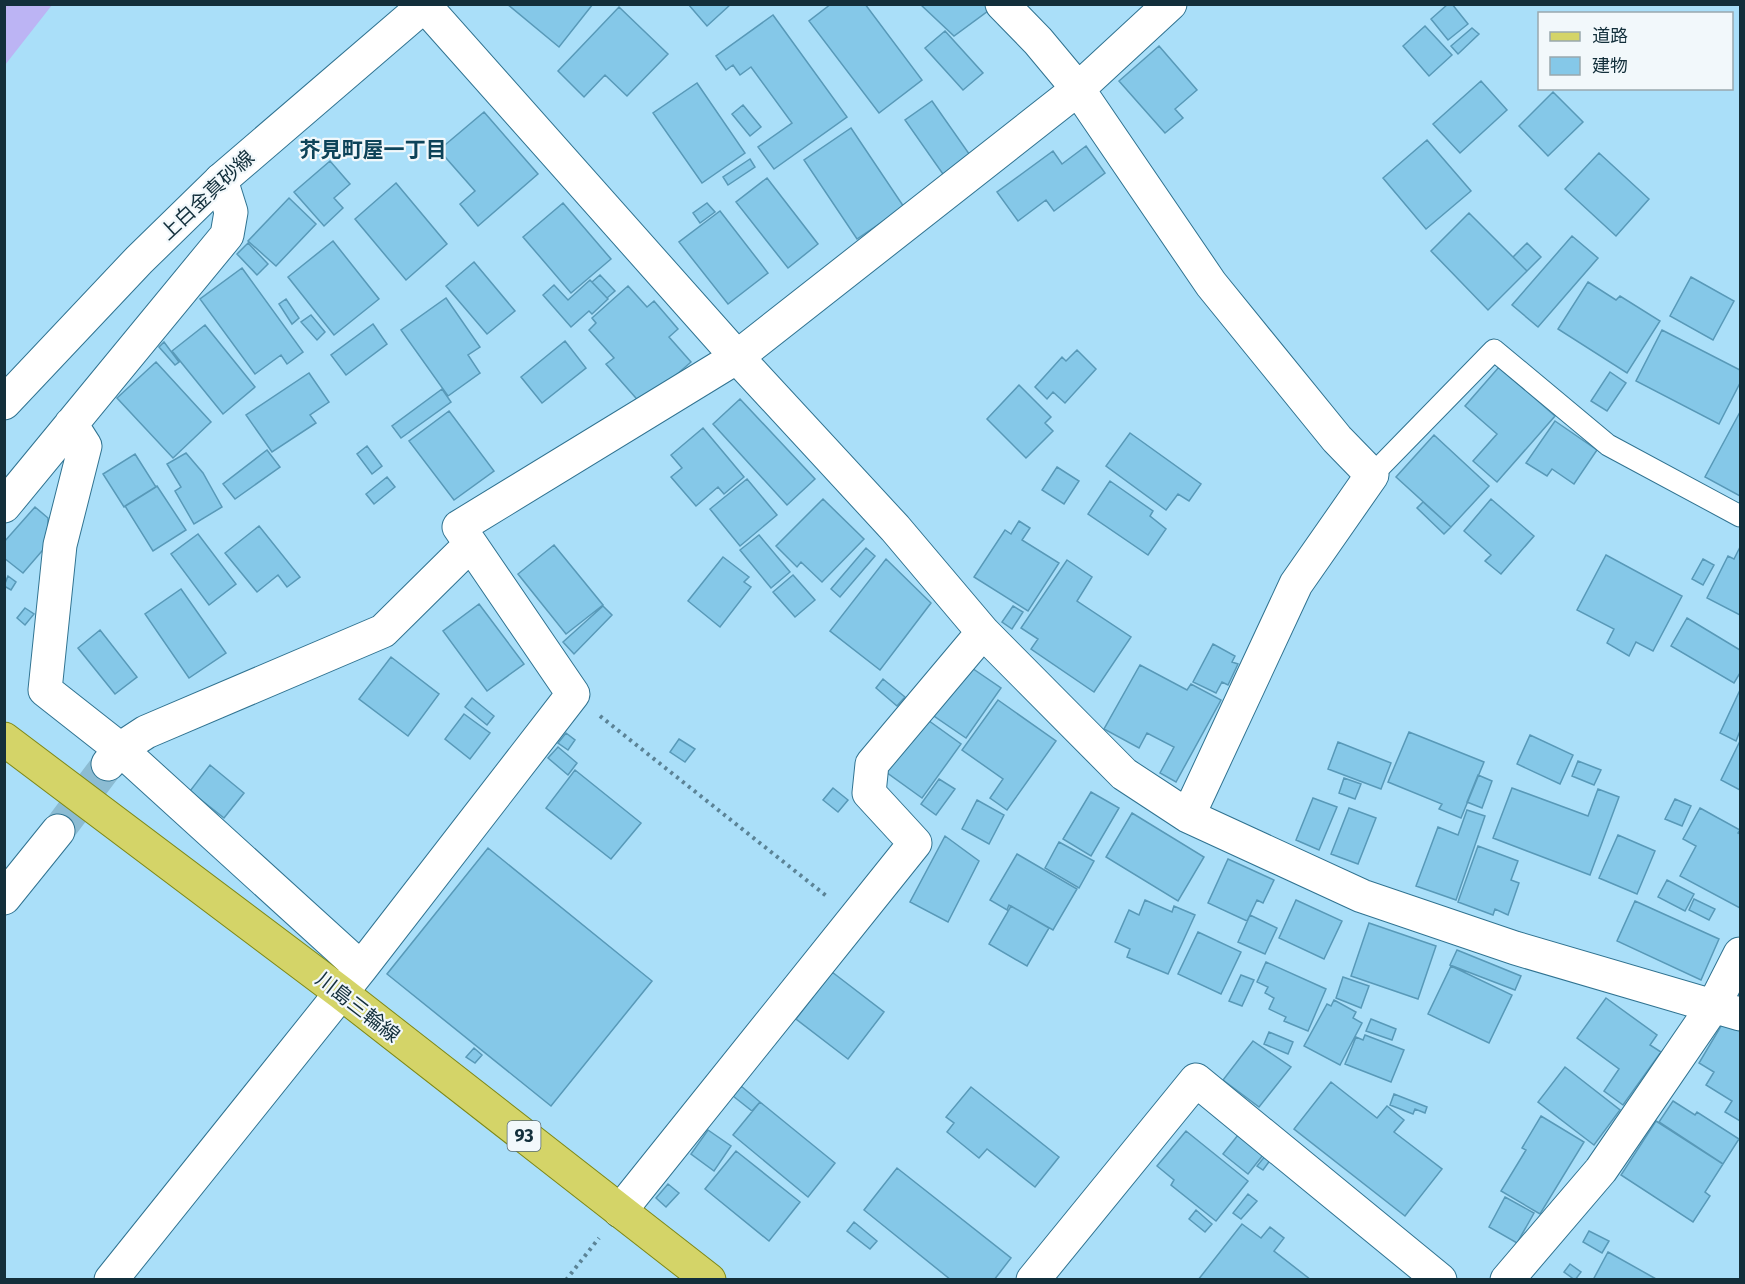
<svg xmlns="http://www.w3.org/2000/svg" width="1745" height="1284" font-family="'Fira Sans','Noto Sans JP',sans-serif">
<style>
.water{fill:#bcb4f4}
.building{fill:#85c8e8;stroke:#5899b8;stroke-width:1.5}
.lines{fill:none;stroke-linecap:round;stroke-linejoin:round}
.street-tunnel{stroke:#8cbcd3;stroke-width:33;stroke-dasharray:33 16;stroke-linecap:butt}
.lane-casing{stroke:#307391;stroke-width:23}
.street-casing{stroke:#307391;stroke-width:35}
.secondary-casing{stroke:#307391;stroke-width:35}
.primary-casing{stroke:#7e8817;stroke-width:35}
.path{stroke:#5b8396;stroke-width:4;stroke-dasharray:3 4.5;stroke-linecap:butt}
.lane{stroke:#fff;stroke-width:21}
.street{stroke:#fff;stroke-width:33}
.secondary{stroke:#fff;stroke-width:33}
.primary{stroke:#d4d468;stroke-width:33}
.labels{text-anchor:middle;stroke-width:4.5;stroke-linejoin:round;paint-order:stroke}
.shield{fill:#f2f8fb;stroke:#566b75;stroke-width:1.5}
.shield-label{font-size:18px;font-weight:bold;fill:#132f3b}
.street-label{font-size:20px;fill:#132f3b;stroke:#f2f8fb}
.neighbourhood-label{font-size:21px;font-weight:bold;fill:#0d4359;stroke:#f2f8fb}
</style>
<rect width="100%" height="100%" fill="#aadff9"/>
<!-- water -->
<path class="water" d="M5,4L52,5L5,65L4,5Z"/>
<!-- building -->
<path class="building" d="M507,4H593L559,47Z
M688,4H731L707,26Z
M831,4H865L922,80L879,113L809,21Z
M920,4H989L992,8L954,36Z
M1448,4H1452L1468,24L1448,40L1431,19Z
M619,7L668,54L627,96L605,75L584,97L558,71Z
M773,15L847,117L774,169L758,147L792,123L751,67L740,75L733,65L726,70L716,56Z
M1425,26L1452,55L1429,76L1403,46Z
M1472,28L1479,34L1458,54L1451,46Z
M945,31L983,73L963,90L925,48Z
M1159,46L1197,90L1175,109L1183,118L1165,133L1119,81Z
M1481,81L1507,110L1460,153L1433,124Z
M697,83L745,153L702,183L653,113Z
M1553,92L1583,122L1548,156L1519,126Z
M932,101L972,158L945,177L905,120Z
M743,105L761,127L750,136L732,114Z
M484,112L538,174L478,226L460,204L475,191L439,150Z
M851,128L904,207L857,239L804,160Z
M1427,140L1471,191L1426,229L1383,178Z
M1086,146L1105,173L1054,211L1046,200L1018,221L997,192L1053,151L1062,164Z
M1599,153L1649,199L1616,236L1565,189Z
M750,159L755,167L728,185L723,177Z
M330,161L350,184L334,198L343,208L324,226L294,192Z
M767,178L818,244L788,268L736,202Z
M396,183L447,244L406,280L355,219Z
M289,198L316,224L276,266L248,241Z
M563,203L611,259L571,293L523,237Z
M707,203L715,212L700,223L693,213Z
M720,211L768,273L728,304L679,242Z
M1469,213L1527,271L1488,310L1431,251Z
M1572,236L1598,258L1538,327L1512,305Z
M333,241L379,299L334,335L288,277Z
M248,243L268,264L257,275L237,254Z
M1527,243L1541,257L1527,271L1513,257Z
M474,262L515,311L487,334L446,286Z
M242,268L303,352L287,364L281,355L255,374L200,299Z
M600,275L615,291L607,298L592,282Z
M1691,277L1734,301L1713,340L1670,316Z
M590,280L608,299L592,314L589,311L571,327L543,295L554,285L568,300Z
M1588,282L1616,300L1620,296L1660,321L1627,373L1558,329Z
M628,286L647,307L654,301L678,329L669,337L691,362L642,405L606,364L614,358L589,330L596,323L592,318Z
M446,298L480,347L468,355L480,373L448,396L401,330Z
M286,299L299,318L292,324L279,304Z
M311,315L325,332L317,340L301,322Z
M373,324L387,344L346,375L331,355Z
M205,325L255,387L223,414L172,351Z
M1662,330L1740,370V383L1719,424L1636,381Z
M565,341L586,368L542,403L521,377Z
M164,342L179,362L175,365L159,347Z
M1077,350L1096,369L1065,403L1053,392L1047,399L1035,387L1062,357L1066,361Z
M156,362L211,422L173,458L117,398Z
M1499,367L1555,416L1497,482L1473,461L1497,434L1465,406Z
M1610,372L1626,383L1607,411L1591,401Z
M309,373L329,402L310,415L316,423L272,452L246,415Z
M1019,385L1051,417L1045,423L1053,431L1026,458L987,419Z
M442,389L451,402L401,438L392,426Z
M740,399L815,479L787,505L713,424Z
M449,411L494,471L454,500L409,441Z
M1740,412V496L1705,477Z
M1555,421L1597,450L1574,484L1552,469L1547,476L1526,463Z
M703,428L744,477L724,494L718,487L696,506L671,477L682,468L671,455Z
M1130,433L1201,484L1189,501L1178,494L1166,510L1106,466Z
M1434,435L1489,486L1451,527L1396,477Z
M367,446L382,466L372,474L357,454Z
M267,450L280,467L235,499L223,484Z
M186,453L203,473L222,507L194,524L175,491L181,487L167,464Z
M135,454L156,487L124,507L103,474Z
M1057,467L1079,481L1064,504L1042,490Z
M387,477L395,487L374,504L366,494Z
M747,479L777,515L740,546L710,509Z
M1110,481L1153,511L1150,516L1166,529L1148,555L1088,514Z
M157,486L186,530L153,551L125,506Z
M823,499L864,539L822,582L801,562L797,567L776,546Z
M1491,499L1534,536L1501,574L1485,561L1491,555L1464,531Z
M1423,502L1451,527L1444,534L1417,508Z
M35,507L48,518V544L23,573L4,558V542Z
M1019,521L1030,528L1022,540L1059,563L1028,611L974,577L1005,530L1011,534Z
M259,526L300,577L287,587L278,575L257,592L225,553Z
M198,534L236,584L209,605L171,554Z
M759,535L790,572L771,588L740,550Z
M554,545L603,605L566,634L518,574Z
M1740,547V615L1707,598L1728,556L1734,559Z
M866,548L875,556L840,597L831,589Z
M1606,555L1682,596L1653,651L1636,642L1629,656L1607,643L1614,629L1577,610Z
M723,557L749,577L744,582L751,587L720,627L688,601Z
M886,559L931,603L880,670L830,631Z
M1703,559L1714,565L1703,585L1692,579Z
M1067,560L1092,577L1077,601L1131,637L1094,692L1031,649L1038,639L1021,628Z
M793,575L815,600L795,617L773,592Z
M8,576L16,582L11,590L4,586Z
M181,589L226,653L189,678L145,614Z
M479,604L524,664L487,691L443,631Z
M603,606L612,615L574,654L563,642Z
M1013,606L1023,612L1012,629L1002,622Z
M25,608L34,614L25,625L17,618Z
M1687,618L1740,650V673L1734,683L1671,646Z
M100,630L137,677L115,694L78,648Z
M1213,644L1235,656L1232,662L1238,664L1228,685L1222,682L1216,693L1193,682Z
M391,657L439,694L408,736L359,699Z
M966,664L1001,688L966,738L931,714Z
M1140,665L1187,690L1191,684L1221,700L1176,782L1160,773L1174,747L1147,733L1139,748L1104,729Z
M883,679L905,697L897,706L876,688Z
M1740,690V731L1736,741L1720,733Z
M472,698L494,716L487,725L465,707Z
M998,700L1056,741L1007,810L990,798L1003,779L962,750Z
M464,714L490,733L470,759L445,739Z
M925,718L961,744L922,798L886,772Z
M1409,732L1484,762L1461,818L1439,809L1442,804L1388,782Z
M566,733L575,740L568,750L558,743Z
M1530,735L1573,755L1560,784L1517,764Z
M679,739L695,749L685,762L670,752Z
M1740,741V790L1721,780Z
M1338,742L1391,763L1381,789L1328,769Z
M558,747L577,763L568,775L548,758Z
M1578,761L1601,770L1594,785L1572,776Z
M210,765L244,793L224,818L190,791Z
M575,770L641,823L611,859L546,808Z
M1478,775L1492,781L1482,808L1467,802Z
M1344,778L1361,784L1355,799L1339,793Z
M939,779L955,789L936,815L921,804Z
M833,788L848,800L838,812L823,800Z
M1512,788L1588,816L1598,789L1619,797L1590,875L1493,838Z
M1091,792L1119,808L1091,856L1063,839Z
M1313,798L1337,807L1319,850L1296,840Z
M1675,799L1691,806L1682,826L1665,819Z
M977,800L1004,815L989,844L962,829Z
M1349,808L1376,818L1358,864L1331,854Z
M1700,808L1740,830L1738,833L1740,834V908L1680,876L1696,846L1683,839Z
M1467,810L1485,816L1456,900L1416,886L1438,827L1458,835Z
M1132,813L1204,857L1178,901L1106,857Z
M1618,835L1655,851L1637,894L1599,878Z
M945,836L979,861L948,922L910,902Z
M1059,842L1094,861L1079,888L1045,868Z
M1478,846L1518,861L1511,880L1519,883L1508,915L1495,909L1493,915L1458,902Z
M488,848L652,981L551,1106L387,974Z
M1017,854L1077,889L1053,930L1009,905L1007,910L990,900Z
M1228,859L1274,880L1263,903L1257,900L1247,921L1208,903Z
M1667,880L1694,894L1685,911L1658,897Z
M1694,899L1715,909L1709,920L1689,910Z
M1145,900L1172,912L1174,906L1195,915L1168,974L1127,957L1130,949L1115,942L1129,910L1139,915Z
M1296,900L1342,921L1324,959L1279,938Z
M1635,901L1719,939L1701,980L1617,941Z
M1011,906L1049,928L1027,966L989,944Z
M1250,915L1277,928L1265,954L1238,942Z
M1369,923L1436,946L1418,999L1351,976Z
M1198,932L1241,952L1221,994L1178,974Z
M1457,950L1521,976L1515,990L1450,965Z
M1266,962L1326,989L1308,1031L1284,1021L1286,1017L1269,1009L1274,998L1265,993L1268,987L1257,982Z
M1451,966L1512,995L1489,1043L1428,1014Z
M832,972L884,1012L848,1059L796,1019Z
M1241,975L1254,980L1242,1006L1229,1001Z
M1343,977L1369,986L1361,1008L1336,998Z
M1606,998L1657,1035L1650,1045L1661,1052L1623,1105L1604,1091L1619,1069L1577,1038Z
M1334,1000L1356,1012L1353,1018L1362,1023L1340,1065L1304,1046L1327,1004L1331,1006Z
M1371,1019L1396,1029L1392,1040L1366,1031Z
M1724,1021L1740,1031V1121L1725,1112L1732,1101L1706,1085L1714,1072L1699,1063Z
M1269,1032L1293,1042L1288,1054L1264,1044Z
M1365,1035L1404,1050L1391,1082L1345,1064L1356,1037L1363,1040Z
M1253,1041L1291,1067L1259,1107L1223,1080Z
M474,1048L482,1055L475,1063L466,1057Z
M1565,1067L1620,1110L1594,1145L1538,1102Z
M1331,1082L1377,1118L1387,1106L1404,1120L1394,1132L1442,1169L1405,1216L1294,1129Z
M741,1086L760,1102L752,1111L733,1096Z
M971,1087L1059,1157L1035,1187L987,1149L979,1158L947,1132L954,1123L946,1117Z
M1394,1094L1427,1107L1425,1113L1415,1109L1413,1114L1390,1105Z
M1673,1101L1695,1115L1697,1112L1739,1139L1723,1164L1659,1122Z
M760,1102L835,1163L808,1197L733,1135Z
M1541,1116L1584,1142L1540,1214L1501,1191L1526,1150L1522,1148Z
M1656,1121L1723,1164L1705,1192L1710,1196L1693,1222L1621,1175Z
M708,1130L731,1146L714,1171L691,1154Z
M1186,1131L1248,1181L1216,1221L1171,1185L1174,1180L1157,1166Z
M1238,1135L1263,1155L1248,1174L1223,1154Z
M736,1151L800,1202L769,1241L705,1189Z
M1266,1155L1271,1159L1263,1170L1257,1166Z
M897,1168L1011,1258L994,1280H951L864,1210Z
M668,1184L679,1193L666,1207L656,1198Z
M1248,1194L1257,1201L1241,1219L1233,1213Z
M1505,1197L1534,1213L1517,1243L1489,1227Z
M1196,1210L1212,1224L1205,1232L1189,1219Z
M854,1222L877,1241L870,1249L847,1231Z
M1242,1224L1261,1238L1270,1227L1284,1238L1274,1251L1311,1280H1198Z
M1589,1231L1609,1241L1602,1253L1583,1242Z
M1608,1252L1658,1280H1593Z
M1570,1264L1581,1272L1575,1280L1564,1272Z"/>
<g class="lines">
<!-- street-tunnel -->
<path class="street-tunnel" d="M58,831L108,764"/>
<!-- lane casing -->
<g class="lane-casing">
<path id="lane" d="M1372,475L1494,350L1608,445L1740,516"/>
</g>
<!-- street casing -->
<g class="street-casing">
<path id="street" d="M1002,4L1038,41L1078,89L1211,284L1337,439L1372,475L1296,584L1188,816
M425,6L737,357L895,528L983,632L1124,774L1188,816L1362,896L1515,948L1740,1014
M71,424L85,446L60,545L45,690L120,749L361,968
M4,506L227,235L231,212L221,180
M108,764L120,749L146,732L383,631L470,545
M4,898L58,831
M620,1211L915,843L869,793L872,764L983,632
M111,1280L361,968L573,694L459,527L737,357L1078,89L1170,4
M1033,1280L1196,1080L1440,1280
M1507,1280L1601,1170L1714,1005L1740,954"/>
</g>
<!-- secondary casing -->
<g class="secondary-casing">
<path id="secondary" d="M4,403L139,260L221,180L426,4"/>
</g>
<!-- primary casing -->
<g class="primary-casing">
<path id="primary" d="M4,739L340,992L709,1280"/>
</g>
<!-- path -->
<path class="path" d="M600,716L829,898
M566,1280L599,1238"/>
<!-- lane -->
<use href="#lane" class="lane"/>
<!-- street -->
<use href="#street" class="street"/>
<!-- secondary -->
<use href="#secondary" class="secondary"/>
<!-- primary -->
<use href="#primary" class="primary"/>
</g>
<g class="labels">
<!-- shield labels -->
<rect class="shield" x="507.5" y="1121" width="33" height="30" rx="4.5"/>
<g class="shield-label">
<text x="524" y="1142">93</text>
</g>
<!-- street labels -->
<g class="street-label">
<text transform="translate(207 195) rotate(-43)" y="7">上白金真砂線</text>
<text transform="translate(358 1007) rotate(38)" y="7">川島三輪線</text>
</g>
<!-- neighbourhood labels -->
<g class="neighbourhood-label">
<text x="373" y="157">芥見町屋一丁目</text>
</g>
</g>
<!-- border -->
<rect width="1745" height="1284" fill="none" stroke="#132f3b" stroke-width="12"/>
<!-- legend -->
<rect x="1538" y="12" width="195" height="78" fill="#f2f8fb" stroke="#99a8ae" stroke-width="1.5"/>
<rect x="1550" y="32" width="30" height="9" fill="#d4d468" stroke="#99a8ae" stroke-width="1.5"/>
<text x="1592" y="42" font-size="18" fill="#132f3b">道路</text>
<rect x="1550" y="57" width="30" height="18" fill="#85c8e8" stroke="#99a8ae" stroke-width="1.5"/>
<text x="1592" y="72" font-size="18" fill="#132f3b">建物</text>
</svg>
